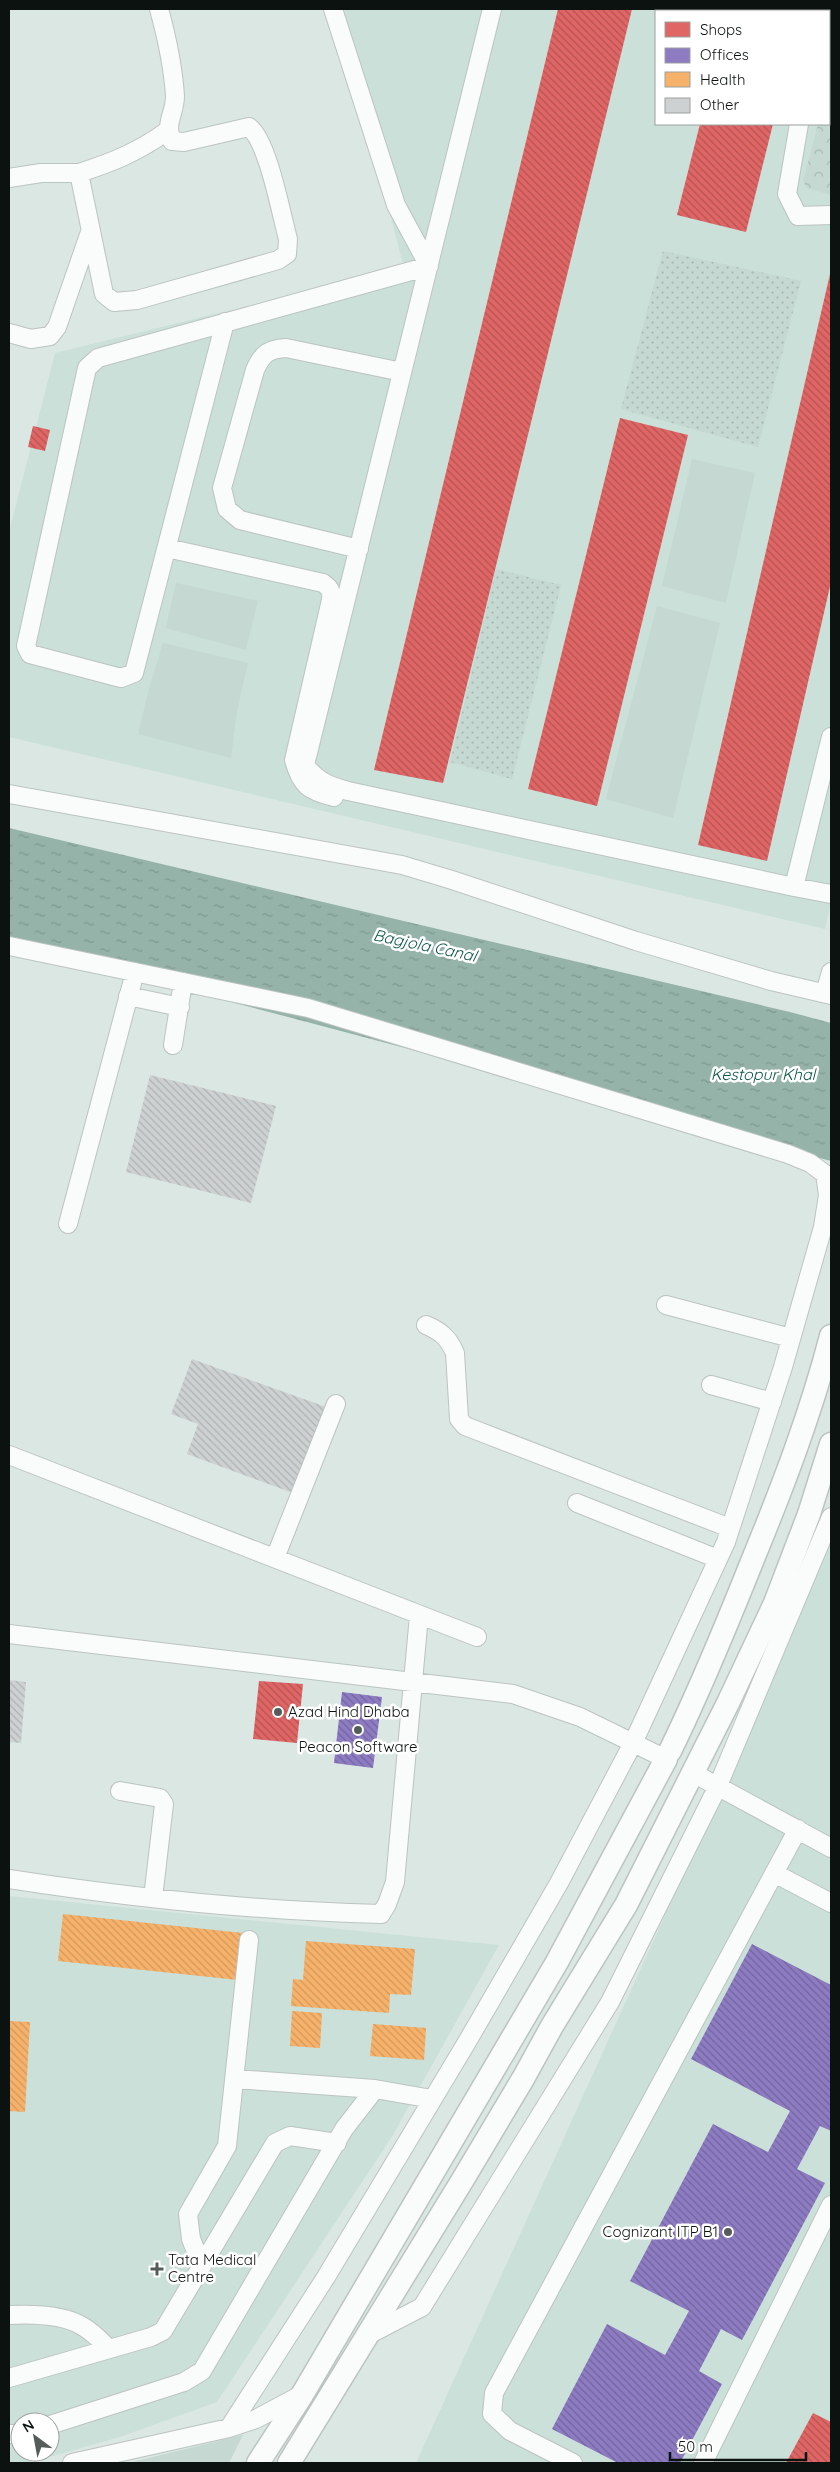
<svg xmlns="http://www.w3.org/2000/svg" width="840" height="2472" font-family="Quicksand,sans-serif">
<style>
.built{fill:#cae0d8;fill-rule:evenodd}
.grass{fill:#c5d8d1}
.park{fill:url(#park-crowns)}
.garden{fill:url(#garden-dots)}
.water{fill:url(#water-ripples)}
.shops{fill:url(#shops-back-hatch)}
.offices{fill:url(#offices-back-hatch)}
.health{fill:url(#health-back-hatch)}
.building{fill:url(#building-back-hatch)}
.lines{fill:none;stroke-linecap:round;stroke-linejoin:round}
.minor-casing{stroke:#bbc4c0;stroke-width:20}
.major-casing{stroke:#bbc4c0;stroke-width:25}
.minor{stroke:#fafbfb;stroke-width:18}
.major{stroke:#fafbfb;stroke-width:22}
.poi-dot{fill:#545d59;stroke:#fff;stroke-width:2}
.labels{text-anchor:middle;stroke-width:5;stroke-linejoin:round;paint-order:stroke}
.poi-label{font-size:15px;fill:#0b120f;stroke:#fff;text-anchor:start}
.water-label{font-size:16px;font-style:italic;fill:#0b5744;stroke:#fff}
</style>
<defs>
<pattern id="park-crowns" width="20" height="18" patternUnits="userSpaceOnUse" patternTransform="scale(1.25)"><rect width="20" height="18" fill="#c5d8d1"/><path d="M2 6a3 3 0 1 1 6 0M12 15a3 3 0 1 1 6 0" fill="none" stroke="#a8b8b2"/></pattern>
<pattern id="garden-dots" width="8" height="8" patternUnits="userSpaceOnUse" patternTransform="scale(1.25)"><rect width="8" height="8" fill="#c5d8d1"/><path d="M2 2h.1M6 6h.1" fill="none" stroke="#a8b8b2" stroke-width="1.8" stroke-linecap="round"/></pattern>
<pattern id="water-ripples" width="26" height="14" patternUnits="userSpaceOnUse" patternTransform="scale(1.25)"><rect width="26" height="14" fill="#95b3a8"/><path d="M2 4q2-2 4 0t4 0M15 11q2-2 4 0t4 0" fill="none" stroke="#7f998f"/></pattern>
<pattern id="shops-back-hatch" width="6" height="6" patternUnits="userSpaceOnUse" patternTransform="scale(1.25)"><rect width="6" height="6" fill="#e06666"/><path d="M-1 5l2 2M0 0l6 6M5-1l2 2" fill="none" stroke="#b45352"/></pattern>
<pattern id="offices-back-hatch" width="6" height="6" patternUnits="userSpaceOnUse" patternTransform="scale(1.25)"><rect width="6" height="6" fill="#8e7cc3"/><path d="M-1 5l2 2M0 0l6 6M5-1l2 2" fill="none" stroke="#72649d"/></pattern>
<pattern id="health-back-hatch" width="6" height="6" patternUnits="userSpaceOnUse" patternTransform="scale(1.25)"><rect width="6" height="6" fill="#f6b26b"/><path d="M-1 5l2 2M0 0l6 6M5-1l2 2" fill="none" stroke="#d2985c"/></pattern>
<pattern id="building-back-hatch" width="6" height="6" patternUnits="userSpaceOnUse" patternTransform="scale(1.25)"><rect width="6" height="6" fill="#ced1d1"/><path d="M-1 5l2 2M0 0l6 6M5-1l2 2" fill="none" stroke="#b0b2b2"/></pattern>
</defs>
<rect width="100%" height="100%" fill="#dbe7e3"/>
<!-- built -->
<path class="built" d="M337,9H831V903L825,929L9,737V532L55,353L404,268ZM656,11H829V124H656Z
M831,1543V2463H416L717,1801Z
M9,1896L499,1945L393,2135L217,2402L120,2437L28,2463H9ZM20,2422H50V2452H20Z"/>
<!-- grass -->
<path class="grass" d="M692,459L755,473L726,603L662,586Z
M176,583L258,601L246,650L166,628Z
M657,606L720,623L673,818L606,799Z
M163,643L248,663L237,711L231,758L138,734L149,689Z
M243,2435L229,2463H128Z"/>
<!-- park -->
<path class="park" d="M831,82V195L807,188L803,181L818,124H829V84Z"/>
<!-- garden -->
<path class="garden" d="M663,251L801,281L758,447L621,409Z
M496,569L561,585L512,779L450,762Z"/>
<!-- water -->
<path class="water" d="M9,828L790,1012L831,1023V1161L9,943Z"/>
<!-- shops -->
<path class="shops" d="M558,9H632L443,783L374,770Z
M728,9H802L801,11H728Z
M700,124H773L746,232L677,215Z
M830,274L831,582L767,861L698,845Z
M620,418L688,435L597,806L528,789Z
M33,426L50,430L45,451L28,447Z
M259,1681L303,1684L297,1743L253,1739Z
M813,2413L831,2422V2463H786Z"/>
<!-- offices -->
<path class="offices" d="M342,1692L382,1697L373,1768L334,1763Z
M752,1944L831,1985V2131L820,2126L797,2169L825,2183L742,2340L721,2329L699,2371L722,2384L680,2463H618L552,2429L607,2324L665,2355L689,2311L630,2281L713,2124L768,2152L790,2111L691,2059Z"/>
<!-- health -->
<path class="health" d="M63,1914L243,1933L238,1980L58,1961Z
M306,1941L415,1949L411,1995L390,1994L389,2013L291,2006L293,1979L303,1980Z
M292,2011L322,2013L320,2048L290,2046Z
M9,2021L30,2022L25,2112L9,2111Z
M373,2024L426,2028L424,2060L370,2056Z"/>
<!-- building -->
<path class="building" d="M150,1075L276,1106L251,1203L126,1172Z
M192,1359L326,1407L293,1493L187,1454L198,1424L171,1414Z
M9,1680L26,1682L21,1743L9,1742Z"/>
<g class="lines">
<!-- minor casing -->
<g class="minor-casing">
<path id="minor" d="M492,9L305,765C317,781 329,786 348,791L794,887
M808,11L809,9
M829,54L831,53
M799,124L787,194L798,216L831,215
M79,173C113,162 138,152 167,131
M9,178L41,173H79L104,294L114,302L137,300L278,260L287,254L288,239C281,214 268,141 249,127L184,142L172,141C164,123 175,114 175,96C173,66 167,38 159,9
M225,322L134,673L121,678L30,654L26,646L87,368L98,358L429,266L396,205L333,9
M9,333L31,339L50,336L57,327L90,232
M167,548L323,583C330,588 332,591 331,600L294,760C301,786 309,791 334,797
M359,549L240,520L227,509L222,488L255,370C262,354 268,349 286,348L402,372
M831,737L794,887L831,894
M9,794L402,865L452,880L636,941L771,981L831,995
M9,946L308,1008L788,1154L810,1163L825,1174L828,1195L823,1227L783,1367L726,1542L633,1743L559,1883L467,2042L326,2277L229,2428
M825,993L831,972
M128,996L180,1007
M173,1045L183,982
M68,1224L135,972
M666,1305L791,1338
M426,1325C440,1331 448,1337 455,1353L459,1419L465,1426L730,1528
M711,1385L772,1402
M9,1455L477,1637
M577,1503L718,1559
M275,1558L336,1404
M9,1634L513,1694L580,1717L666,1759L670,1751
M693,1773L831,1848
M120,1791L160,1798L164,1804L153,1898
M774,1873L831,1903
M9,1879C132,1898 257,1911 381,1914L387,1904L395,1882L419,1615
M235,2079L375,2089L432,2099
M202,2266L191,2239L188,2214L227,2146L249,1940
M9,2315C30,2314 63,2314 82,2326C92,2331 101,2341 109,2349
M368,2335L422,2307L610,2002L717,1788L831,1517
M9,2378L151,2337L163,2331L275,2143L290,2136L337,2143
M50,2425L184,2382L202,2371L344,2129L375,2089
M9,2434H20
M72,2463L229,2428L256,2419L299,2396
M573,2463L510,2431L492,2414L494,2393L798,1829
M703,2463L831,2205"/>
</g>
<!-- major casing -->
<g class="major-casing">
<path id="major" d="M670,1751C701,1688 727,1624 753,1559C783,1486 811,1413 831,1336
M258,2463L302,2395L557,1962L666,1759
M289,2463L462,2181L524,2077L552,2026L626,1905L728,1703L775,1603L809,1514L831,1444"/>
</g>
<!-- minor -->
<use href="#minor" class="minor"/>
<!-- major -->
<use href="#major" class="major"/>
</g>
<!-- markers -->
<g class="poi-dot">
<circle cx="278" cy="1712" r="5"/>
<circle cx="358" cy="1730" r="5"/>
<circle cx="728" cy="2232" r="5"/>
<path d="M154.5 2261.5h5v5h5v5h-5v5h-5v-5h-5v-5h5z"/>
</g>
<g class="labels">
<!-- poi labels -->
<g class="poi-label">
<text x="288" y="1717">Azad Hind Dhaba</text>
<text x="358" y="1752" text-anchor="middle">Peacon Software</text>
<text x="718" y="2237" text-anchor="end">Cognizant ITP B1</text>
<text x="168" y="2265">Tata Medical<tspan x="168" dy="17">Centre</tspan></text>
</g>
<!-- water labels -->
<g class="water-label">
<text transform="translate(425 945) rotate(12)" y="6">Bagjola Canal</text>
<text x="763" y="1080">Kestopur Khal</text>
</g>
</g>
<!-- border -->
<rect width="840" height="2472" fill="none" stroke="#0b120f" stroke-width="20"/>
<!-- legend -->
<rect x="655" y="10" width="175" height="115" fill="#ffffff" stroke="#9da09f"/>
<rect x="665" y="22" width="25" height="15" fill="#e06666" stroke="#9da09f"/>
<text x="700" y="35" font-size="15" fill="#0b120f">Shops</text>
<rect x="665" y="48" width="25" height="15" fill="#8e7cc3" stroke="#9da09f"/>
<text x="700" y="60" font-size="15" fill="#0b120f">Offices</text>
<rect x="665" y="72" width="25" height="15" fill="#f6b26b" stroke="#9da09f"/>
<text x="700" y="85" font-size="15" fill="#0b120f">Health</text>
<rect x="665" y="98" width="25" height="15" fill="#ced1d1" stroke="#9da09f"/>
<text x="700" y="110" font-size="15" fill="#0b120f">Other</text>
<!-- north arrow -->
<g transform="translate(35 2437) rotate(328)"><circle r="24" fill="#ffffff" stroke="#9da09f"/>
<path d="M0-4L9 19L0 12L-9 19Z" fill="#545d59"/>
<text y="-8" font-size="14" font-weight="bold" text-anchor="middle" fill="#0b120f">N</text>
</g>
<!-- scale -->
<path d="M670 2452v8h136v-8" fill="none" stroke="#0b120f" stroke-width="2.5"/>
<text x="678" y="2452" font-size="15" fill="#0b120f" stroke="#ffffff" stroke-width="4" paint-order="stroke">50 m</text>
</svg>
